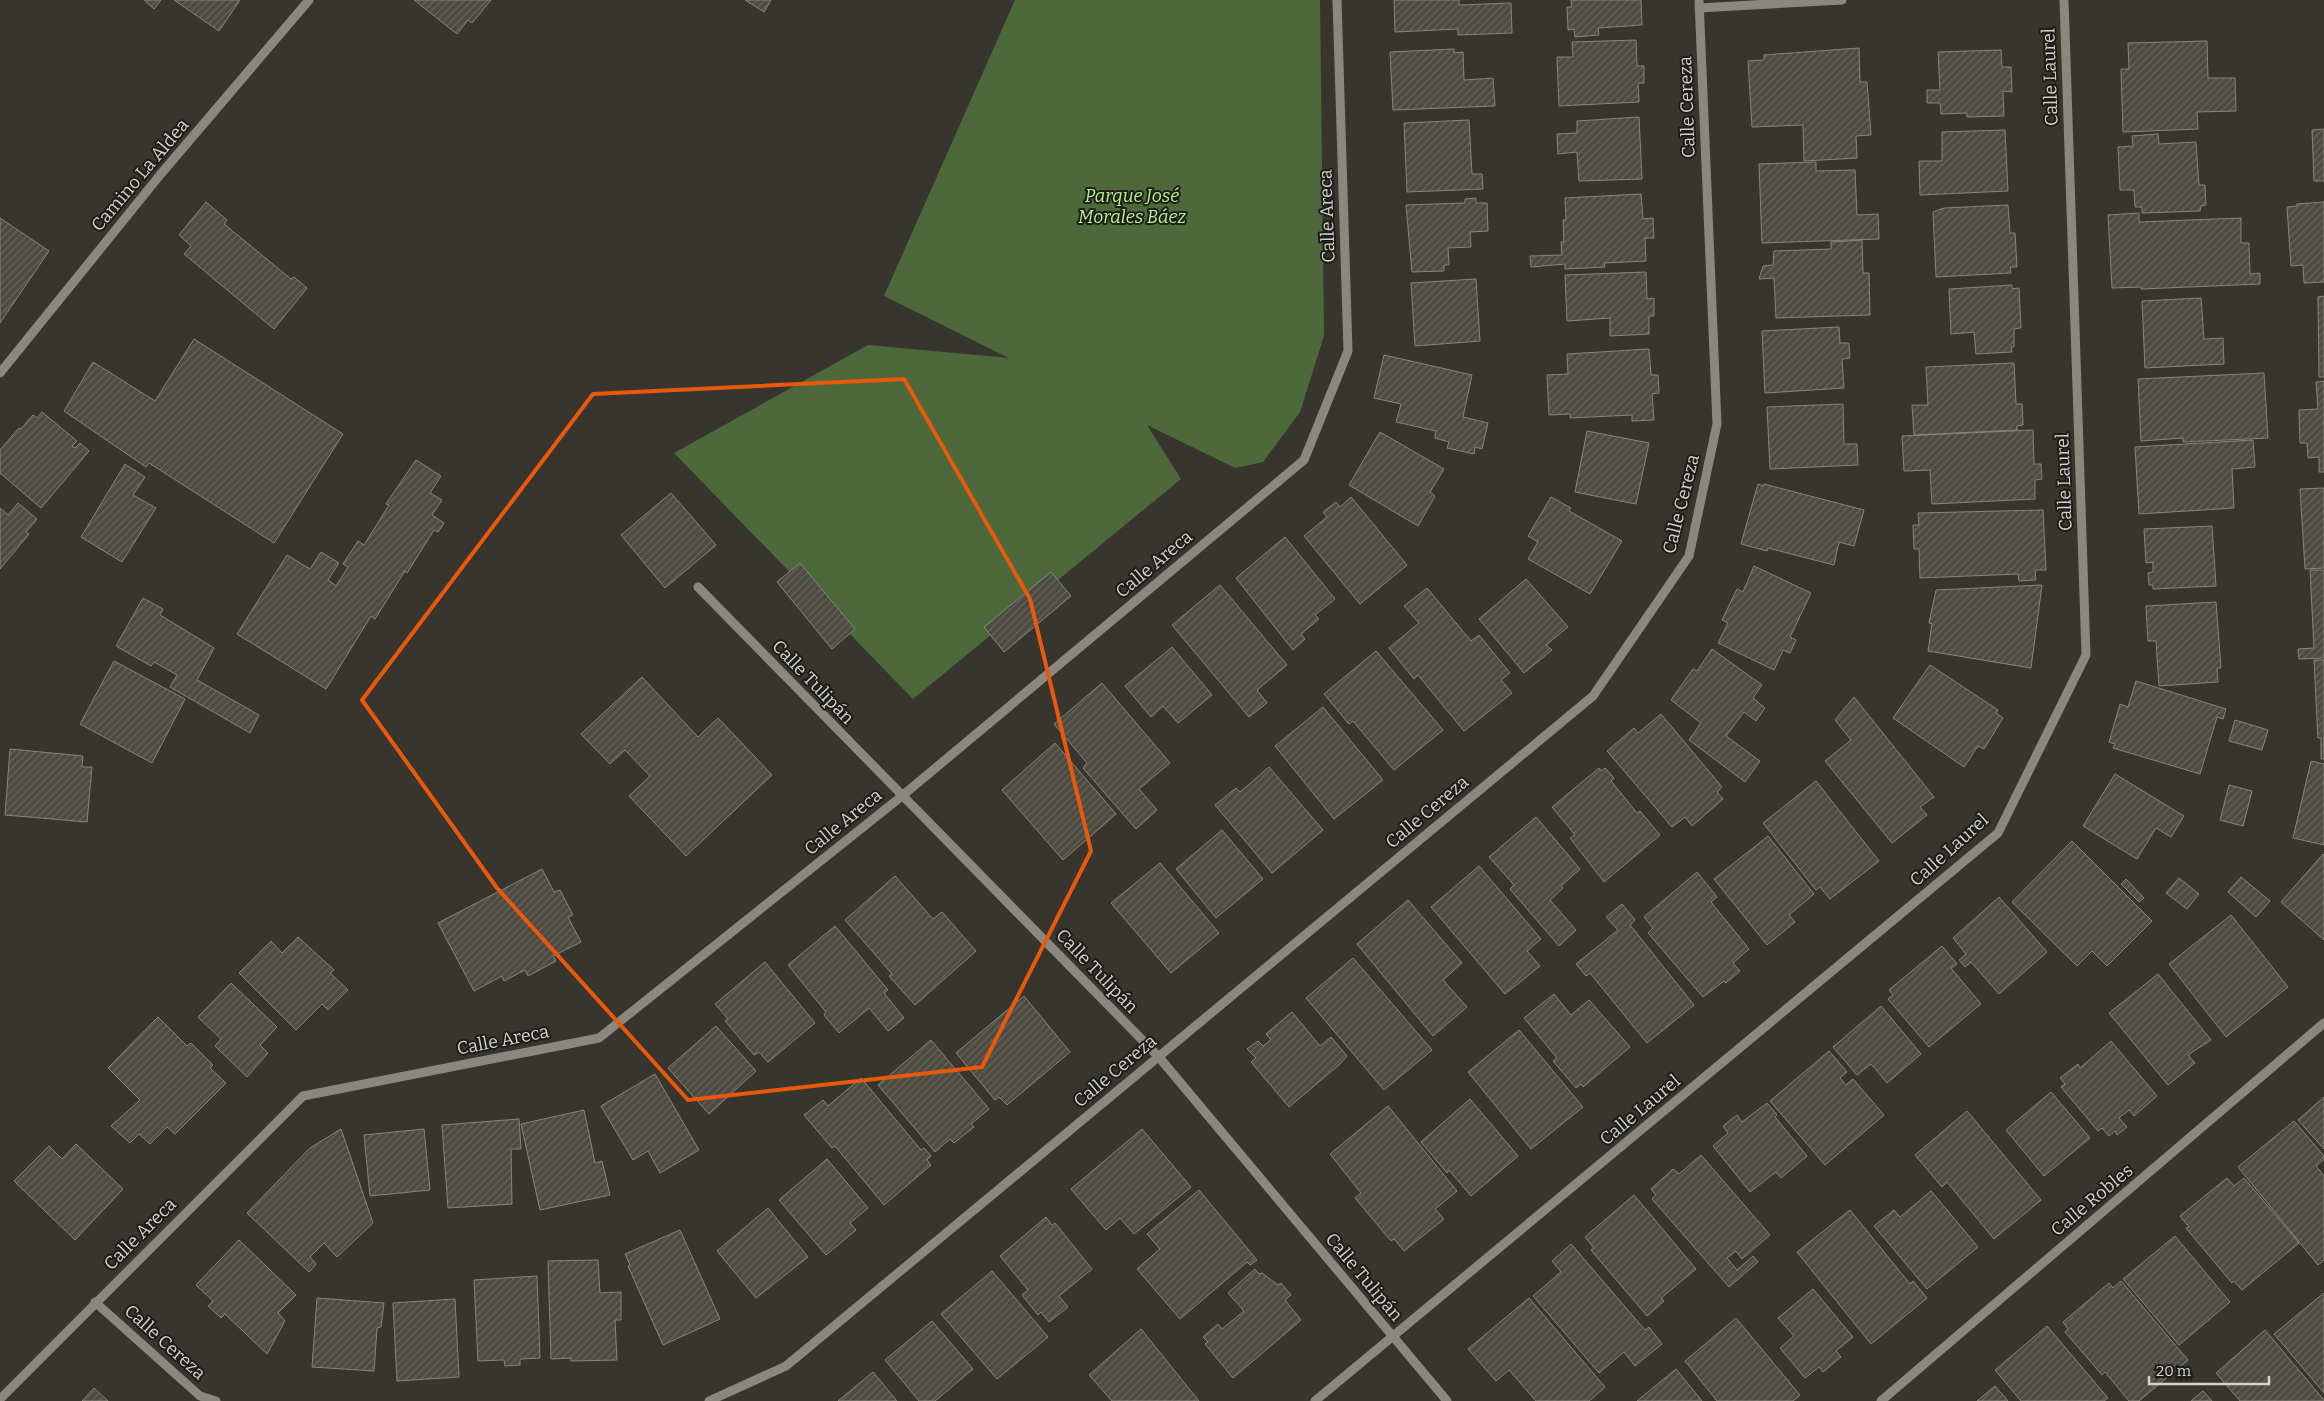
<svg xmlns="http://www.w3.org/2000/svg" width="2324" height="1401" font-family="Bitter,serif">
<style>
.park{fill:#4d693c}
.building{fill:url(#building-hatch);stroke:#88857c}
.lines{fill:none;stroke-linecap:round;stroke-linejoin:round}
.minor{stroke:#8a887e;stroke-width:9}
.marked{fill:none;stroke:#e8590c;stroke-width:4;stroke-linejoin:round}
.labels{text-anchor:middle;stroke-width:4;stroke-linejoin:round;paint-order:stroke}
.street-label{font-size:18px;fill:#d4d3ce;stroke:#1d1c19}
.park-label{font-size:18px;font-style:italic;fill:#b5f68b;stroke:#1d1c19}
</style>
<defs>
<pattern id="building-hatch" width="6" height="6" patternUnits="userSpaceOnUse" patternTransform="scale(1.25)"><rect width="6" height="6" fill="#4d4a42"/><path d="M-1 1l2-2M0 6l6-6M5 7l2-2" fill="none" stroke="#66635c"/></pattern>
</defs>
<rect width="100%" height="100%" fill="#37352d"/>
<!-- park -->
<path class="park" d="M1015,0H1320L1324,336L1300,412L1263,462L1235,468L1147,425L1181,479L913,699L674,453L868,345L1009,358L884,296Z"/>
<!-- building -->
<path class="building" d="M144,0H161L154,9Z
M174,0H240L219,31Z
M414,0H491L472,23L468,20L457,34Z
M745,0H771L764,12Z
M1394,0H1459V5L1511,3L1512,33L1458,35V29L1395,32Z
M1571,0H1641L1642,25L1598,28L1599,35L1575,37L1574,29L1568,30L1567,7H1572Z
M1636,40L1637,66H1644V83H1638L1639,102L1559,106L1557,57H1573L1572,42Z
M2207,41L2208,78H2235L2236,111L2197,112L2198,129L2123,132L2121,69H2129L2128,43Z
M1859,48L1860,82H1867L1871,135L1856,136L1857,158L1804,161L1803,125L1752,127L1748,61L1764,60V55Z
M1454,49V53L1463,52L1464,80L1493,78L1495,106L1393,110L1390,52Z
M2001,50L2002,67H2011L2012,92L2003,91L2004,116L1967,117V113L1941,114L1940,103H1927V90H1940L1938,52Z
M1639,117L1642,179L1579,181L1577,152L1558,154L1557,134L1577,133V121Z
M1469,120L1472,174H1482L1483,189L1407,192L1404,123Z
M2324,129V181H2314L2312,130Z
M2005,130L2008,191L1920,195L1919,161H1942V132Z
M2158,134L2159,144L2196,142L2199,185H2205L2206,205L2201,206L2200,211L2142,213V207H2135L2134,190H2120L2118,147L2133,146L2132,136Z
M1816,162V171L1855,170L1857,215L1878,214L1879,239L1762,243L1759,164Z
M1641,194L1643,219L1653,218L1654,238H1645L1646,261L1604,263L1605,267L1565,269V264L1531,267L1530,256L1562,255L1561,242H1564L1563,220H1566L1565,198Z
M1476,198V203H1487L1488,231L1470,232L1471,247L1448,248L1449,265H1444V271L1412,272L1406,205L1465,203V199Z
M206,202L227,220L224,224L291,279L294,277L307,288L274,329L184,254L191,246L179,235Z
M2324,202V282L2304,283L2303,265L2291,266L2287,207L2297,206V204Z
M2008,205L2010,233H2015L2017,267H2010L2011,273L1936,277L1933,212L1944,208Z
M2139,213V222L2241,218V243H2249L2250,274L2260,273V284L2141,289V287L2112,288L2108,215Z
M0,218L49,251L0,323Z
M1862,240L1863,273H1869L1870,315L1776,318L1774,278L1759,279L1763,266L1773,265L1774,251L1831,249V242Z
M1646,272L1647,299L1654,298V316H1649V334L1610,336V318L1567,321L1565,275Z
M1476,279L1480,341L1415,346L1411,283Z
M2012,285V289L2019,288L2021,328L2014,329V347H2011L2012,352L1976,354L1974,332L1951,334L1949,289Z
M2324,296V377H2319L2318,297Z
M2201,298L2204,339L2223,338L2224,364L2145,368L2142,301Z
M1839,327L1840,343H1849L1850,358L1842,359L1844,388L1765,393L1762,331Z
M194,339L343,434L274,543L149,463L146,467L64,411L93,362L155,401Z
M1649,349L1651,375H1658L1659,393L1652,394L1654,420L1632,421V415L1570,418V414L1549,415L1547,375L1568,374L1567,354Z
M1384,355L1472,375L1463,417L1488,423L1482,449L1475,447L1474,454L1447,448L1449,442L1435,438L1436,431L1396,422L1401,404L1374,398Z
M2014,363L2016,404H2022L2023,425L2017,426V430L1914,435L1912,405H1928L1926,367Z
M2264,373L2268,438L2183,442V438L2141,441L2138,379Z
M2324,381V472H2319V457L2308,458L2307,443H2300L2299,410L2318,409L2316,382Z
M1843,404L1844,444H1857L1858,465L1770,469L1767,407Z
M42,412L77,441L72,446L75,448L80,443L89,451L41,508L0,473V450L19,428L21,429L33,415L37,418Z
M2033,430L2034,464H2041L2042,479L2035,480V499L1932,504L1930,470L1904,471L1902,436Z
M1587,431L1649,443L1636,504L1575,492Z
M1380,432L1444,469L1430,492L1435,496L1418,526L1349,485Z
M2253,440L2255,467L2232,469L2234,508L2139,514L2135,447Z
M416,460L441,476L430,493L442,500L432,515L444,523L438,532L434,530L407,573L405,571L375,619L371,616L326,689L237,634L287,555L310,569L321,552L339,563L328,580L336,586L348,567L343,564L358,541L364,545L389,505L386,504Z
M125,464L145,477L133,495L156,508L122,562L81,537Z
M1758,484L1763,486L1764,484L1864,510L1854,546L1839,542L1834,565L1768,548L1767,551L1741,544Z
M2324,488V568L2305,569L2300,489Z
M671,493L716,545L665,588L621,535Z
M1351,497L1407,565L1360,604L1304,536L1327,517L1323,512L1336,502L1340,507Z
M1551,497L1571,508L1569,511L1622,541L1590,594L1528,559L1538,542L1528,536Z
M18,503L37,519L26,532L29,534L0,569V508L8,515Z
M2043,510L2046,570H2035L2036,580L2019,581L2018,574L1920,578L1919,549H1914L1913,525H1919L1918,513Z
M2212,526L2216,586L2153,589V585H2149L2148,573L2153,572V562L2146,563L2144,529Z
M1285,537L1335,599L1315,615L1319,619L1301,634L1305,639L1293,650L1236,578Z
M800,563L855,629L832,649L777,582Z
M1754,566L1811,593L1790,637L1796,640L1790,653L1783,650L1774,670L1718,643L1728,623L1722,620L1737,589L1743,592Z
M2310,570H2324V658L2299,659L2298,649L2314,648Z
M1051,572L1071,596L1004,652L984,627Z
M1526,579L1568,627L1546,645L1552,650L1524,673L1479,619Z
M1220,585L1287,665L1257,690L1267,703L1249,717L1172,625Z
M2042,585L2031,668L1928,651L1932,624L1929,623L1936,590Z
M1427,588L1471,641L1479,635L1510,673L1501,680L1512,693L1464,731L1418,675L1414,679L1389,648L1419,623L1404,606Z
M143,598L163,609L160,615L214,648L197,680L259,715L250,733L170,687L177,675L154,662L151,666L116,646Z
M2216,602L2221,668H2217L2218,682L2159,686L2156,641H2148L2146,606Z
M1172,647L1212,695L1178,723L1163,706L1151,717L1125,686Z
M1712,649L1762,685L1753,698L1765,708L1756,721L1744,712L1726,736L1760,761L1745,782L1689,740L1701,723L1671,700L1693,669L1697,671Z
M1376,651L1443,730L1394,770L1353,721L1349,724L1324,694Z
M2314,660H2324V759H2321V738H2318Z
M114,661L185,699L152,763L80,724Z
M1930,665L1998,710L1996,713L2003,718L1984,749L1978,746L1964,767L1893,718Z
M642,677L698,737L718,718L772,775L686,856L629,796L650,776L625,750L610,764L581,734Z
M2136,681L2226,709L2223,719L2217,717L2200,774L2113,748L2115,744L2109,742L2120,704L2128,707Z
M1102,683L1170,763L1139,789L1157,810L1136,829L1083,768L1087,763L1054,724Z
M1854,697L1934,797L1920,807L1927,815L1892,843L1825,761L1851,740L1835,720Z
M1323,707L1383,780L1334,819L1275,746Z
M1661,714L1722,787L1717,792L1723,799L1692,826L1685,817L1672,827L1607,751L1634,728L1638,733Z
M2235,720L2268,730L2262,750L2229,741Z
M1055,743L1116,814L1063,860L1002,790Z
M10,749L83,756L82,767H92L87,822L5,815Z
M2311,761L2324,764V845L2293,838Z
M1269,767L1323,830L1272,873L1215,805L1236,788L1240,792Z
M1599,768L1601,771L1605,768L1614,778L1611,781L1637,813L1640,811L1660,835L1604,882L1570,838L1575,835L1552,807Z
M2115,774L2184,816L2171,837L2156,828L2137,859L2083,826Z
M1816,781L1879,861L1830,899L1820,887L1816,890L1763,823Z
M2229,785L2252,791L2243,826L2220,820Z
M1536,817L1580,869L1561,886L1563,888L1550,900L1576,930L1559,946L1510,889L1514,885L1489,857Z
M1222,830L1263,879L1216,918L1176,869Z
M1768,836L1814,894L1789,915L1795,922L1767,945L1714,879Z
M2072,841L2152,921L2107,966L2092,951L2077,966L2012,902Z
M2323,854L2324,855V940L2281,902Z
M1160,863L1219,933L1171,973L1111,903Z
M1479,866L1541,939L1527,951L1540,966L1505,994L1431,907Z
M542,869L554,892L560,890L573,915L568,917L581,942L553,956L556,961L528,976L525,970L504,981L502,976L474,991L438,923Z
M1697,872L1717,897L1711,902L1749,949L1733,963L1740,971L1726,983L1724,981L1703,997L1648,933L1653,928L1644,917Z
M895,876L933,919L942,912L976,951L915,1005L889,976L892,974L845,920Z
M2241,877L2270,901L2256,917L2228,892Z
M2179,878L2199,894L2187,909L2166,893Z
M2126,879L2144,898L2139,902L2121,884Z
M1999,897L2047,952L1999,994L1971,962L1965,967L1959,960L1966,954L1953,938Z
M1408,900L1462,963L1443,980L1467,1007L1433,1036L1357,944Z
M1622,904L1635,920L1630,925L1694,1005L1647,1043L1590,973L1586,976L1576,964L1618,930L1606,917Z
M2231,915L2288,987L2226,1037L2169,964Z
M835,926L888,990L884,993L904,1018L888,1031L869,1008L839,1033L824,1015L826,1012L788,965Z
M298,937L334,970L330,973L348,990L328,1010L322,1004L296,1030L239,973L271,941L282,953Z
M1942,946L1957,964L1951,968L1981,1004L1929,1047L1888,999L1893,995L1889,990Z
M1353,958L1432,1050L1384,1090L1306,998Z
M765,962L815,1023L768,1062L759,1052L754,1055L725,1021L728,1019L715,1004Z
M2158,974L2211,1040L2188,1055L2195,1063L2168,1085L2109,1013Z
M231,983L277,1027L260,1045L268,1053L247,1077L215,1046L221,1039L198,1017Z
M1554,994L1571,1015L1589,1000L1630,1047L1583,1087L1581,1084L1576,1088L1553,1061L1557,1058L1524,1018Z
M1024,996L1070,1052L1007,1105L999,1097L995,1100L956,1053Z
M1881,1006L1921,1054L1887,1083L1871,1064L1857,1075L1833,1047Z
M1292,1012L1320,1046L1331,1037L1347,1056L1339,1065L1289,1107L1251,1062L1256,1058L1247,1049L1258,1041L1263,1046L1271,1040L1266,1034Z
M158,1017L187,1046L191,1043L213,1065L210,1068L226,1083L175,1134L167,1127L150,1144L139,1134L130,1143L111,1126L140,1100L108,1068Z
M716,1026L756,1071L709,1114L668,1068Z
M1519,1030L1583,1107L1531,1149L1468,1072Z
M931,1040L989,1109L971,1124L974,1127L954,1143L950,1139L935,1152L878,1085Z
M2111,1041L2157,1096L2134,1116L2129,1110L2119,1118L2127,1127L2117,1135L2115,1131L2109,1136L2102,1128L2098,1131L2061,1087L2065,1084L2060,1078L2078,1064L2080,1068Z
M1829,1051L1847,1072L1840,1078L1846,1085L1853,1079L1884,1115L1825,1165L1770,1101Z
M655,1074L699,1150L660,1173L648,1151L633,1160L601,1106Z
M861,1078L921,1150L924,1148L931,1156L927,1160L931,1165L884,1205L835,1146L832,1148L804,1115L823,1100L828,1106Z
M2051,1092L2090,1138L2044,1176L2006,1130Z
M2324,1097V1149L2298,1120Z
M1470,1099L1518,1156L1471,1196L1449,1170L1447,1173L1421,1142Z
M1767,1103L1777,1115L1775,1117L1807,1156L1781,1178L1776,1172L1750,1192L1713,1146L1728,1133L1723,1126L1737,1115L1742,1122Z
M1388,1106L1457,1191L1435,1209L1444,1219L1404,1251L1394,1239L1391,1241L1355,1198L1361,1193L1330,1154Z
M584,1110L595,1163L602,1161L610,1195L540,1210L521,1124Z
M1967,1111L2041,1200L1994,1239L1947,1182L1942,1187L1915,1155Z
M519,1119L521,1149H511L512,1204L448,1208L442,1125Z
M2294,1121L2324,1156V1159L2316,1166L2324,1176V1260L2318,1265L2238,1167Z
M341,1129L373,1223L337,1257L324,1243L310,1257L316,1264L309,1272L247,1213L310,1148Z
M424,1129L430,1190L370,1196L364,1135Z
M1142,1129L1191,1187L1134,1234L1120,1218L1106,1230L1071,1189Z
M76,1144L123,1189L75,1240L14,1181L49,1146L62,1159Z
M1701,1155L1770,1235L1742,1259L1736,1251L1727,1258L1737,1270L1753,1256L1758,1262L1729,1287L1652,1199L1656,1195L1651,1189L1673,1169L1679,1174Z
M827,1159L868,1208L850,1223L856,1230L826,1255L779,1200Z
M2227,1178L2234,1186L2244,1178L2299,1243L2242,1290L2234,1281L2232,1283L2186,1228L2189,1227L2180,1216Z
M1199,1190L1257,1260L1250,1265L1247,1262L1180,1319L1137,1269L1160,1249L1147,1234Z
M1931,1191L1978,1247L1927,1289L1874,1226L1894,1210L1900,1217Z
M1634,1195L1696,1269L1661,1298L1664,1301L1647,1316L1591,1250L1594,1248L1585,1237Z
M768,1208L808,1257L756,1298L717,1251Z
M1850,1210L1910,1284L1913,1281L1927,1298L1871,1344L1797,1252Z
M1046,1217L1052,1225L1055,1223L1092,1269L1059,1296L1068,1307L1049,1322L1041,1312L1038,1315L1022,1295L1028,1290L1000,1256Z
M680,1230L720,1319L663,1345L628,1266L630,1265L625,1254Z
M2175,1236L2230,1302L2179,1345L2123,1279Z
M239,1240L296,1295L278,1313L285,1321L267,1354L225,1314L221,1318L208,1306L213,1301L196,1285Z
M1571,1244L1645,1330L1649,1327L1662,1344L1635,1366L1624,1352L1599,1373L1533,1296L1561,1272L1552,1261Z
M598,1260L600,1293L621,1292V1320H615L617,1360L571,1361V1358L551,1359L548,1261Z
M1255,1269L1259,1274L1262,1273L1278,1285L1281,1283L1291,1295L1285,1300L1301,1320L1233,1378L1205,1344L1208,1342L1203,1337L1218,1324L1222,1329L1244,1311L1228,1293Z
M992,1271L1048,1337L997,1379L941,1314Z
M537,1276L540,1358L520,1359V1365L505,1366L504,1360L478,1361L474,1280Z
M2121,1281L2188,1360L2139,1401H2129L2105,1372L2102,1375L2065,1332L2068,1329L2063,1322L2109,1283L2113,1288Z
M1813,1289L1853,1337L1836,1351L1841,1357L1823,1372L1819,1367L1805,1378L1780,1348L1794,1336L1778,1318Z
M2324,1293V1393L2274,1334Z
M317,1298L384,1303L381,1327L377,1328L374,1371L312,1367Z
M1529,1298L1605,1387L1589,1401H1536L1509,1370L1496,1381L1468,1349Z
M455,1299L459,1377L397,1381L393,1303Z
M1736,1318L1800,1395L1793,1401H1717L1685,1361Z
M932,1321L973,1369L935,1401H919L885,1360Z
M2047,1326L2108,1398L2104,1401H2021L1995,1370Z
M1141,1329L1199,1401H1112L1089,1375Z
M2265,1330L2324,1400V1401H2240L2216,1373Z
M1676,1369L1702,1401H1637Z
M873,1372L897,1401H838Z
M1995,1386L2008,1401H1977Z
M94,1388L108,1401H82Z
M2203,1391L2212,1401H2191Z"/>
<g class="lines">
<!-- minor -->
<path class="minor" d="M1699,8L1842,0
M0,373L160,175L309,0
M698,587L1158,1056L1447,1401
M95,1302L200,1396L216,1401
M0,1399L303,1096L599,1038L902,796L1304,460L1348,351L1337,0
M709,1401L786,1366L1593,696L1689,556L1717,424L1699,0
M1315,1401L1998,833L2086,655L2064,0
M1881,1401L2324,1023"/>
</g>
<!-- marked area -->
<path class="marked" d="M904,379L1030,599L1091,851L982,1067L688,1100L497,888L362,700L593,394Z"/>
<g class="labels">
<!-- street labels -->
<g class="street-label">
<text transform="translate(2050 77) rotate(-92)" y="6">Calle Laurel</text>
<text transform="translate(1687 107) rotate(-92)" y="6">Calle Cereza</text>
<text transform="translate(140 175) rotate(-50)" y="6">Camino La Aldea</text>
<text transform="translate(1327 216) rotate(-92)" y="6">Calle Areca</text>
<text transform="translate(2064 482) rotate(-92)" y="6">Calle Laurel</text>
<text transform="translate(1681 504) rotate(-76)" y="6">Calle Cereza</text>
<text transform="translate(1154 564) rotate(-40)" y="6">Calle Areca</text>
<text transform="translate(813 682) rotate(46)" y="6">Calle Tulipán</text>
<text transform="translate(1427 812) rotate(-40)" y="6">Calle Cereza</text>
<text transform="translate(843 822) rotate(-39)" y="6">Calle Areca</text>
<text transform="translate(1949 850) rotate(-42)" y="6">Calle Laurel</text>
<text transform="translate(1097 971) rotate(46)" y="6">Calle Tulipán</text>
<text transform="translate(503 1040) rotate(-11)" y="6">Calle Areca</text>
<text transform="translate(1115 1071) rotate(-40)" y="6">Calle Cereza</text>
<text transform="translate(1640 1110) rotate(-40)" y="6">Calle Laurel</text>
<text transform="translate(2092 1200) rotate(-40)" y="6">Calle Robles</text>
<text transform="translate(140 1234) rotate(-45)" y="6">Calle Areca</text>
<text transform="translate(1364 1277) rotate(50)" y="6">Calle Tulipán</text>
<text transform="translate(165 1342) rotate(42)" y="6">Calle Cereza</text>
</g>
<!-- park labels -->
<g class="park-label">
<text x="1132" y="202">Parque José<tspan x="1132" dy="21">Morales Báez</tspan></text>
</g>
</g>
<!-- scale -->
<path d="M2149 1376v8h120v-8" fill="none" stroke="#d4d3ce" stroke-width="2.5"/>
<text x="2156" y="1376" font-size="15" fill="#d4d3ce" stroke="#1d1c19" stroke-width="4" paint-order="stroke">20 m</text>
</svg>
